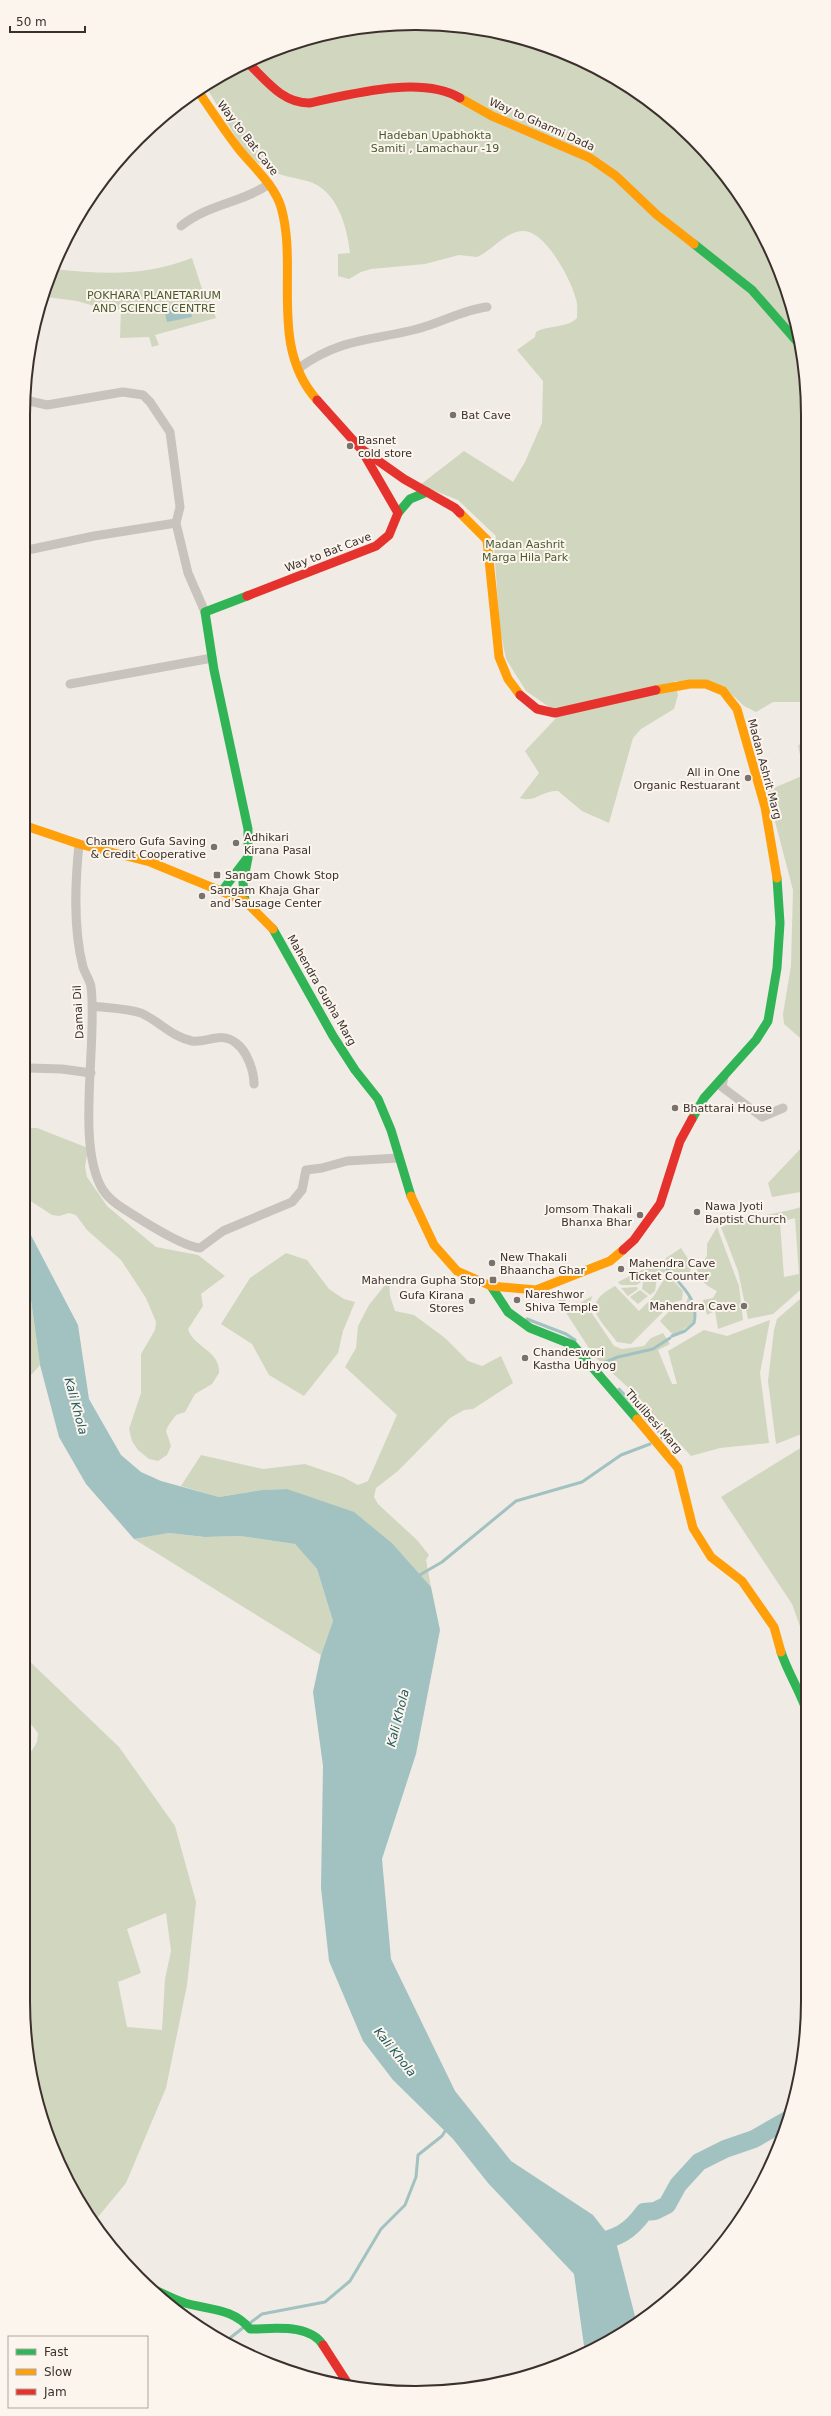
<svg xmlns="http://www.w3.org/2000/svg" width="831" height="2416" font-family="'DejaVu Sans',sans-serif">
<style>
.green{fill:#d1d6bf;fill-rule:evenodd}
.water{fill:#a1c2c1}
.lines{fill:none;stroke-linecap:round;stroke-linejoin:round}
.stream{stroke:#a1c2c1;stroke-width:3}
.river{stroke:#a1c2c1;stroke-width:18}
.street{stroke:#c9c3be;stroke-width:9}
.fast{stroke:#30b455;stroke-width:9}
.slow{stroke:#ff9f0a;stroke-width:9}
.jam{stroke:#e5322d;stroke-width:9}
.poi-dot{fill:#7a716c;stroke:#fbf5ee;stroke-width:1.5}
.labels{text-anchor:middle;stroke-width:4;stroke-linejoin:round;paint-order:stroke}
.street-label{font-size:11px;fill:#3b302b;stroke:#fbf5ee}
.park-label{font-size:11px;fill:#4a5a2e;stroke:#fbf5ee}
.poi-label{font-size:11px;fill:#3b302b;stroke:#fbf5ee;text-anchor:start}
.water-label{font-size:12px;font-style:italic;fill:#1f5a5e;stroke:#fbf5ee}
.rim{fill:none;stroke:#3b302b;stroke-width:2}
</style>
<rect width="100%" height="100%" fill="#f0ebe5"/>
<!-- green -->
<path class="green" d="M441,24L517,36L612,76L655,104L710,157L768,242L795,314L805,364V702H773L756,712L744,706L723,686L674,681L678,695L674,709L641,729L633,738L609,823L582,811L558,791C543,790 535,803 520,798L539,773L525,751L557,717L555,711L526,691L506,659L500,629L494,548L496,536L458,500L420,485L464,451L513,482L525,462L542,423L543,381L517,350L535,337L536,332C548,325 568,328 577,318C577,312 578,305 576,299C571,280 545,229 522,231C503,233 493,250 477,257L459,255L425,264L371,269L361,272L349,279L338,276V254L350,253C347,226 337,189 307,181C288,176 272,175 257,162C234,142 222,110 205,86C245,57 316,32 364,26C390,23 416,25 441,24Z
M192,258L204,295L208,294L216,318L155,335L159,345L152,347L149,337L120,338L121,309L101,308L77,301L47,297L48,284L53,269C104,274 143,277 192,258Z
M805,743L806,1043L784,1024L783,1014L791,966L793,890L767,791L804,775L798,745Z
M23,1128H37L88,1148L85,1167L87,1177L107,1206L156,1247L198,1255L225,1276L201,1294L203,1306L188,1329C193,1347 221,1351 219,1373L212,1384L195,1394L185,1412L176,1415L168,1426L166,1431L171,1446L167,1455L158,1461L149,1459L138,1450L132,1441L129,1429L141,1393V1354L155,1330L156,1322L146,1298L121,1260L87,1230L76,1215L69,1213L59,1216L52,1215L23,1196Z
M806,1143V1191L772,1197L768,1183Z
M805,1206L807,1284L773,1314L748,1319L738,1271L721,1227C748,1216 777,1215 805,1206ZM795,1218L799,1274L784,1277L780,1222Z
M717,1227L739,1286L743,1320L718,1329L715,1311L707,1315L703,1300L713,1298L717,1291C707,1286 700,1282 697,1269L707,1256V1244Z
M681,1248L692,1265L689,1274L678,1282L663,1263L666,1258Z
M286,1253L307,1260L329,1289L344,1299L355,1302L343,1331L338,1353L304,1396L269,1375L252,1344L221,1324L250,1278Z
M653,1264H661L666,1271L657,1278L655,1291L650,1295L642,1289L645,1269Z
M644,1269L641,1282L637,1285H621L618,1282Z
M667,1274L683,1291L682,1300L672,1303L631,1344L617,1342C599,1317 579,1306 615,1286L639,1311L654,1296Z
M389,1280L390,1296L395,1311L414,1315L445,1338L468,1361L482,1366L501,1356L513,1383L473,1409L464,1410L450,1418L398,1471L376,1488L374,1497L378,1504L417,1540L429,1555L426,1560L431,1587L393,1544L287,1489L262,1490L219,1497L181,1486L201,1455L263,1469L305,1464L343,1477L358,1485L368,1481L397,1415L345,1367L356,1348L358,1326L369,1305Z
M23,1285L31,1300L40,1365L23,1384Z
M637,1287L638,1289L628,1296L621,1288Z
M640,1290L648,1296L638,1304L630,1297Z
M807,1293V1432L776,1444L768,1381L774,1330L777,1319Z
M562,1294L570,1309L592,1296L589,1309L614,1346L622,1349L644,1346L651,1338L663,1333L670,1344L658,1350L672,1384H677L668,1351L704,1330L727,1336L770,1320L760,1373L769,1443L720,1448L691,1456L634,1393L594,1356L556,1297Z
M689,1295L695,1311L694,1322L674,1336L660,1321L675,1305L686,1303Z
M807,1444V1646L792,1604L721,1497Z
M169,1533L205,1537L240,1536L295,1544L317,1569L333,1621L321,1655L134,1539Z
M23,1655L119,1747L175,1826L196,1902L187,1985L166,2088L126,2183L93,2223L53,2150L31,2077L23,2000V1754L29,1755L37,1742L38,1733L23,1714ZM166,1913L171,1951L165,1979L162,2030L127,2027L118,1982L141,1973L127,1929Z"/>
<!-- water -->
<path class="water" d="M190,304L192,317L167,322L164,309Z
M23,1220L78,1325L89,1399L121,1455L141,1472L161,1481L219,1497L262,1490L287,1489L354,1512L393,1544L431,1587L440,1630L416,1754L382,1859L391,1959L455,2091L511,2161L593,2215L617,2246L637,2324L585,2353L574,2274L488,2183L453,2139L393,2080L363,2041L329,1961L321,1888L323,1766L313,1692L321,1655L333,1621L317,1569L295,1544L240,1536L205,1537L169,1533L134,1539L86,1484L59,1437L40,1365L31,1300L23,1285Z"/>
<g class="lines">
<!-- stream -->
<path class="stream" d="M663,1264C677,1283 700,1297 694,1323L685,1331L672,1336
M527,1319L566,1334L575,1340
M598,1365L618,1357L653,1349L670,1338
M619,1389L659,1432L662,1438
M418,1576L442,1562L516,1501L582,1482L621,1455L650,1444
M250,2323L262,2314L325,2302L350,2281L381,2229L405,2205L416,2177L418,2155L442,2136L447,2128
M225,2342L244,2327"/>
<!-- river -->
<path class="river" d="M593,2244C618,2237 629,2233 644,2212L655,2211L667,2205L678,2185L699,2162L725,2149L754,2139L789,2119"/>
<!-- street -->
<path class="street" d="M181,226C208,204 242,203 269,184
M299,368C340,338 371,341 417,329C441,323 462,310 487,307
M25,400L47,405L123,392L143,395L150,402L170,432L180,507L176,523L188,573L205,612
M23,551L94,536L176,523
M70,684L212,658
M79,844C75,884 73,928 83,967C85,974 90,980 91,987C98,1042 75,1145 103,1190C112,1204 130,1212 143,1221C156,1229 185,1247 200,1248L223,1231L292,1202L302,1190L306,1170L322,1168L347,1161L398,1158
M92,1006C108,1008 126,1008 141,1013C159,1021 172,1037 192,1041C208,1043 221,1031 236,1043C247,1051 254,1071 254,1084
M28,1068L62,1069L91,1073
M724,1076L722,1087L762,1117L783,1108"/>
<!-- fast -->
<path class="fast" d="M694,244L752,290L801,346
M398,513L410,499L427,492
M222,891L248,857V829L214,670L205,612L247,596
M245,901L243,883L248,858
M273,929L333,1036L355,1070L378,1099L391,1130L411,1196
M692,1119L704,1098L756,1040L768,1021L777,968L780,923L777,878
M491,1286L508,1312L530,1328L573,1345L637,1419
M781,1652C788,1673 800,1691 807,1712
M151,2288C162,2293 173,2299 185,2303C209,2310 233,2308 250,2329C273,2329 309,2323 323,2345"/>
<!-- slow -->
<path class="slow" d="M198,91C211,110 224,130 238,148C252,166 274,184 281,207C299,269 268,345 317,400
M460,98L492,116L590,158L616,176L657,215L694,244
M460,513L487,540L499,657L508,679L520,695
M656,690L690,684H706L723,691L737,709L765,807L777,878
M23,825L79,844L150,862L245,901L273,929
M411,1196L434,1245L457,1271L491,1286L536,1290L610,1261L623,1250
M637,1419L678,1468L693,1528L711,1557L742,1581L774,1627L781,1652
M468,2388L481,2386"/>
<!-- jam -->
<path class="jam" d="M248,63C266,80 282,103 309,103C352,94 421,75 460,98
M317,400L360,448L404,479L455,508L460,513
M247,596L376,546L389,535L398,513L361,449
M520,695L537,709L555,713L656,690
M623,1250L634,1240L660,1204L680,1141L692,1119
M323,2345L350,2387"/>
</g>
<!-- markers -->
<g class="poi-dot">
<circle cx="453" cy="415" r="4"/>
<circle cx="350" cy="446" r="4"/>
<circle cx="748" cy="778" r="4"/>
<circle cx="236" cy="843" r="4"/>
<circle cx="214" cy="847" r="4"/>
<rect x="213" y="871" width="8" height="8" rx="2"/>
<circle cx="202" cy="896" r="4"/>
<circle cx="675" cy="1108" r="4"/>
<circle cx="697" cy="1212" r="4"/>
<circle cx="640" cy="1215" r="4"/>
<circle cx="492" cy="1263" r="4"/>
<circle cx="621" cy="1269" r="4"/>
<rect x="489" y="1276" width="8" height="8" rx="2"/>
<circle cx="517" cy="1300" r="4"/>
<circle cx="472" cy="1301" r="4"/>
<circle cx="744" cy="1306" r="4"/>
<circle cx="525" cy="1358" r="4"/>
</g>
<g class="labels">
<!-- street labels -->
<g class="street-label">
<text transform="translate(542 124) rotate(24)" y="4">Way to Gharmi Dada</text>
<text transform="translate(248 138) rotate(52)" y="4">Way to Bat Cave</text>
<text transform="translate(328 552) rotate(-21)" y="4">Way to Bat Cave</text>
<text transform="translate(765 769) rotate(75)" y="4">Madan Ashrit Marg</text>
<text transform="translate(322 990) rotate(60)" y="4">Mahendra Gupha Marg</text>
<text transform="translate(78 1012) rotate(-93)" y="4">Damai Dil</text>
<text transform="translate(654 1421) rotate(49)" y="4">Thulibesi Marg</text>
</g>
<!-- park labels -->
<g class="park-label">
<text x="435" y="139">Hadeban Upabhokta<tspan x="435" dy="13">Samiti , Lamachaur -19</tspan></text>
<text x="154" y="299">POKHARA PLANETARIUM<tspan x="154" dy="13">AND SCIENCE CENTRE</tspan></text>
<text x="525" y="548">Madan Aashrit<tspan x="525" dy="13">Marga Hila Park</tspan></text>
</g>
<!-- poi labels -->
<g class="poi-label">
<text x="461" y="419">Bat Cave</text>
<text x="358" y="444">Basnet<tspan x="358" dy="13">cold store</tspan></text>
<text x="740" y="776" text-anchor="end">All in One<tspan x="740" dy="13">Organic Restuarant</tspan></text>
<text x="244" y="841">Adhikari<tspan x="244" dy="13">Kirana Pasal</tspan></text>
<text x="206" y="845" text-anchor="end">Chamero Gufa Saving<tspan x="206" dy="13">&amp; Credit Cooperative</tspan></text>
<text x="225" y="879">Sangam Chowk Stop</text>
<text x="210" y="894">Sangam Khaja Ghar<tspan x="210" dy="13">and Sausage Center</tspan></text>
<text x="683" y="1112">Bhattarai House</text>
<text x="705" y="1210">Nawa Jyoti<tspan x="705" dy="13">Baptist Church</tspan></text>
<text x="632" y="1213" text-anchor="end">Jomsom Thakali<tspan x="632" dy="13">Bhanxa Bhar</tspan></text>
<text x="500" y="1261">New Thakali<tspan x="500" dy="13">Bhaancha Ghar</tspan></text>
<text x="629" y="1267">Mahendra Cave<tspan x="629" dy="13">Ticket Counter</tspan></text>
<text x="485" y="1284" text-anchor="end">Mahendra Gupha Stop</text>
<text x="525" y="1298">Nareshwor<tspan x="525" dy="13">Shiva Temple</tspan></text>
<text x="464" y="1299" text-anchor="end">Gufa Kirana<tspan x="464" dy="13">Stores</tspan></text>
<text x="736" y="1310" text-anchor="end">Mahendra Cave</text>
<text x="533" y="1356">Chandeswori<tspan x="533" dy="13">Kastha Udhyog</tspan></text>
</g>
<!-- water labels -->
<g class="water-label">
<text transform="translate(76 1406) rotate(75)" y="4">Kali Khola</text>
<text transform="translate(398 1718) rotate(-76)" y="4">Kali Khola</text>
<text transform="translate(395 2052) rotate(51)" y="4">Kali Khola</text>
</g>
</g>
<!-- crop -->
<path d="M0 0H831V2416H0ZM415 30H416A385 385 0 0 1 801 415V2001A385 385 0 0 1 416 2386H415A385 385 0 0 1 30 2001V415A385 385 0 0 1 415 30Z" fill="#fbf5ee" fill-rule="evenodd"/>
<path class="rim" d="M415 30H416A385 385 0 0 1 801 415V2001A385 385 0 0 1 416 2386H415A385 385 0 0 1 30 2001V415A385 385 0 0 1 415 30Z"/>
<!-- legend -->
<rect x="8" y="2336" width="140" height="72" fill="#fbf5ee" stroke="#aea6a0"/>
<rect x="16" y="2349" width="20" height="6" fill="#30b455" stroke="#aea6a0"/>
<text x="44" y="2356" font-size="12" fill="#3b302b">Fast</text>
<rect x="16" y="2369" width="20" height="6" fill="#ff9f0a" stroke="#aea6a0"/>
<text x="44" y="2376" font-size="12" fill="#3b302b">Slow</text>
<rect x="16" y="2389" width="20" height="6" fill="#e5322d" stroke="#aea6a0"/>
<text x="44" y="2396" font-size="12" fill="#3b302b">Jam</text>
<!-- scale -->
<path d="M10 26v6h75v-6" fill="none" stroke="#3b302b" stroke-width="2"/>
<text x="16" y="26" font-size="12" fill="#3b302b" stroke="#fbf5ee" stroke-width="3" paint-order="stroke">50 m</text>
</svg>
